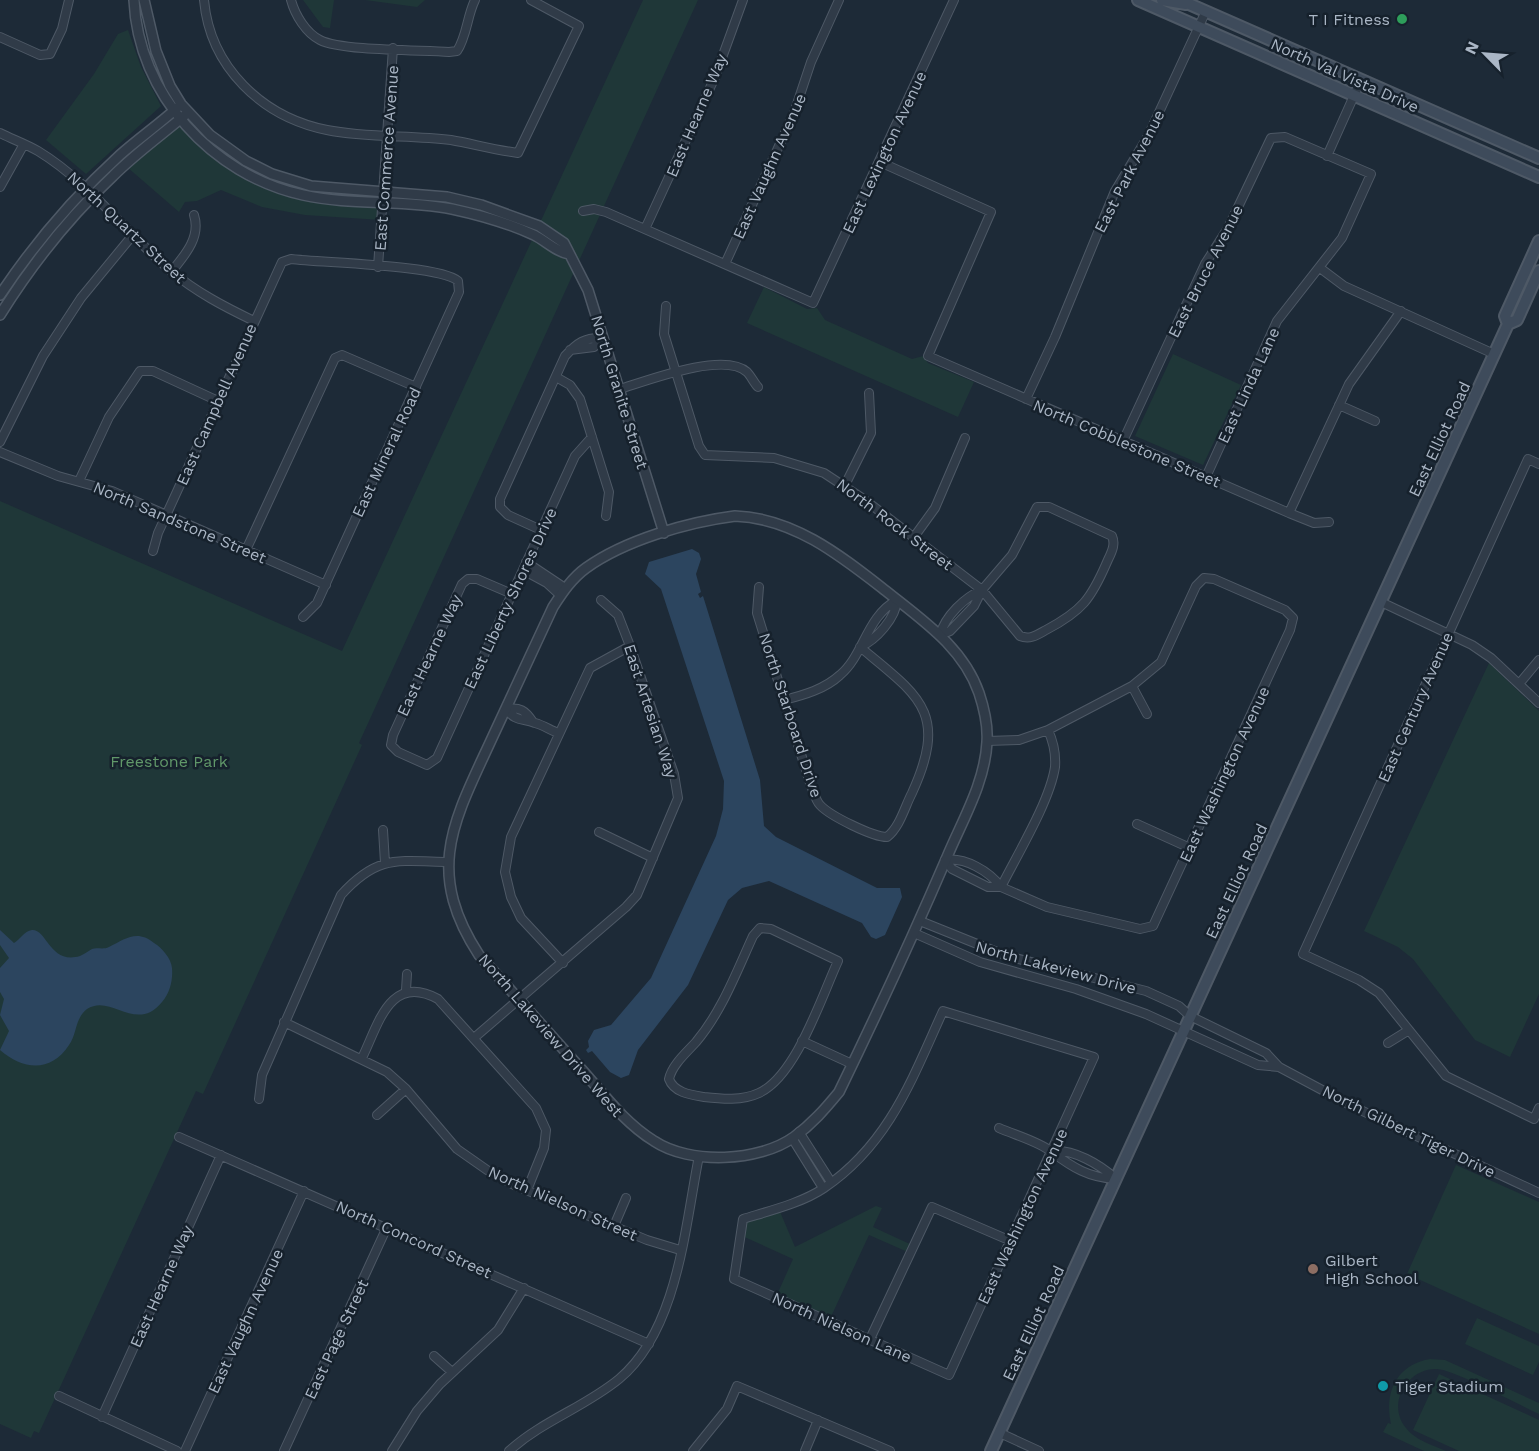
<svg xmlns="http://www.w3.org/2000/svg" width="1539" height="1451" font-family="'Work Sans',sans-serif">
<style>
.green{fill:#1f3738}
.water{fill:#2c455f}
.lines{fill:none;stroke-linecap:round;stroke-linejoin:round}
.minor-casing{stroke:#4e5966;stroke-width:10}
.tertiary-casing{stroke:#4e5966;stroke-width:12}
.secondary-casing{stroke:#4e5966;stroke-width:14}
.minor{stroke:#303b48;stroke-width:8}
.tertiary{stroke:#303b48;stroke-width:9}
.secondary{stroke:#3e4b5b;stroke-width:10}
.leisure-dot{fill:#2e9e5b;stroke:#16212c;stroke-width:2}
.education-dot{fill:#8d6e63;stroke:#16212c;stroke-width:2}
.culture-dot{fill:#0f9aa8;stroke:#16212c;stroke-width:2}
.labels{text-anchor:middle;stroke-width:5;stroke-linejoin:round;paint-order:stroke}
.poi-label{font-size:16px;fill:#aab6c5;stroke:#16212c;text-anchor:start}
.street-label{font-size:16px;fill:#aab6c5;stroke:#16212c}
.park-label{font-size:16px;fill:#609769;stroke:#16212c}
</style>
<rect width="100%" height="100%" fill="#1d2a37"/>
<!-- green -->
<path class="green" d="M303,0H334L330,28L323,27Z
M365,0H425L417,7Z
M643,0H698L359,743L362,745L203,1094L196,1091L39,1433L34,1431L31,1438L0,1424V501L342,651Z
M128,30L141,67L161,106L86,174L46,140L94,74L118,34Z
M184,116C248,184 292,191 382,197L381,220L305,215L262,207L221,190L197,201L185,202L179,212L127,167Z
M764,287L807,309L817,308L825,320L912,359L923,356L928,363L974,382L958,417L747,323Z
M1173,354L1241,385L1203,465L1135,436Z
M1489,663L1539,711V994L1510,1057L1475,1040L1413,959L1398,947L1364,931Z
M1456,1165L1539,1202V1334L1407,1274Z
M876,1206L882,1208L873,1227L914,1246L910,1253L869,1235L829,1321L776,1297L793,1259L740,1235L743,1219L778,1207L795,1247Z
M1477,1318L1539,1346V1362L1533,1375L1465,1344Z
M1430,1359L1445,1360L1539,1403V1414C1519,1405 1455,1370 1437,1369C1407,1368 1386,1404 1406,1428C1415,1440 1432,1445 1446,1451H1424L1383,1432L1388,1423L1391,1424C1384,1393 1396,1365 1430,1359Z
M1439,1374L1539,1420V1451H1459L1413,1430Z"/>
<!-- water -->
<path class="water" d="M692,549L699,553L701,559L696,574L701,592L698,594L700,598L703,596L760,780L764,826L776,837L877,888H900L902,897L885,935L876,939L871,937L862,923L769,881L742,888L728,900L688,985L638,1050L629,1075L621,1078L610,1072L592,1051L588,1053L586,1050L589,1047L588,1041L594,1030L611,1025L651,978L716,836L723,809L724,781L661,589L645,574L649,562Z
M0,930L14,943C20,940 24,931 32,930C47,929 50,965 80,956C85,954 88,951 92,949C97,947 103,950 109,947C125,939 137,929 154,943C162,948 171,958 172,968C173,980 170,993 162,1002C136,1034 111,993 87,1009C75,1018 77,1034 69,1045C51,1073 23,1070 0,1050L9,1031L0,1015L4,999L0,992V968L9,958L0,945Z"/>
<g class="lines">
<!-- minor casing -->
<g class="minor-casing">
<path id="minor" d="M204,0C210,67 262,117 327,130C367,138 410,135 451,140C473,144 496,150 518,153L579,26L531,0
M291,0C295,15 306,33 320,40C341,51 421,50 449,52L457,51C467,36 467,16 475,0
M0,37L40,55L50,54L62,29L69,0
M0,133C12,139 26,144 38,151C89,182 126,233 171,271C196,292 225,307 254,321
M1327,156L1361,80
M880,162L991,212L928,356L1289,513L1314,523L1329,522
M0,187L24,144
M583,211L594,209L606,212L813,303L954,0
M645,229L715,77L743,0
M725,264L794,113L811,62L839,0
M378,267L393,48
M1320,268L1344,286L1494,354
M172,271C185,255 201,237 194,215
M666,306L664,334L699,446L705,455L774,458L824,473L865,500L982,590L1020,636C1030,640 1037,635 1046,630C1082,611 1091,599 1107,562C1111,553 1116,545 1112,536L1049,507H1037L1012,555L982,590L974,606L950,631L940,635
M570,350L594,347L603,338
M556,377L570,385L580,399L609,492L606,516
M620,389C646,381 724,351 747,372C751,376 754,383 758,387
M1026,399L1055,337L1115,191L1148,136L1206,11
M1339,405L1375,421
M1123,441L1205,264L1228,228L1271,138L1285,137L1371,174L1342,238L1277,321L1206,477
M0,442L43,356L81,298L132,236
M0,452L58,476L112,491L326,585
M1539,464L1528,459L1303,954L1359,980L1379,993L1446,1076L1534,1119L1539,1108
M79,481L109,417L140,371H153L218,401
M845,485L871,433L869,393
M1289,513L1349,384L1401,311
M541,530L508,515L500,507V499L565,356C577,343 585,337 603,338
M914,537L935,508L965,438
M246,550L335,358L342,355L349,358L416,387
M153,551L158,533L282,262L291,259C323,263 440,265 458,281L459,292L317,603L303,617
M526,562L565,588
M523,570L547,583L560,595
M759,587L757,613L810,783C813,789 815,800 820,805C830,816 873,837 887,837C900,827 905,806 912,793C949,712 919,696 860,647
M512,594L477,579H468L462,584L393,735L391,745L398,752L427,765L437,758L575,456L592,437
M1381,602L1472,645L1491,658L1539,703
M940,635C945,616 965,597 982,590
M860,647C876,640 896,618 897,600
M1519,684L1539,660
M1132,686L1147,714
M784,700C804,695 825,689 840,675C864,655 866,617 897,600
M533,722C525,710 520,707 506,709C516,722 522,718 535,723C543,725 550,730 558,733
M987,741L1019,740L1048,730L1132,686L1161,662L1196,586L1204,578L1214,579L1285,610L1293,618L1290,630L1153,926L1140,929L1047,907L1001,887H988L952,869L945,860C965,857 989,871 1001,887
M1137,824L1190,848
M383,830L385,863
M599,832L653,858
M1001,887C1017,855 1050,801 1055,767C1056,754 1053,741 1048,730
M920,921L1007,956L1146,991L1179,1006L1190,1016L1266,1053L1279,1067L1354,1107L1539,1193
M760,928L771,929L838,961C821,998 796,1076 759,1093C742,1101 722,1099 704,1097C692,1095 674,1093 669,1079C672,1065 686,1053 696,1042C722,1011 736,973 753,936Z
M914,933L980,962L1076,989L1146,1014L1258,1065L1279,1067
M563,963L521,918L511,897L505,872L511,837L590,668L630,646
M406,990L407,974
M943,1011L1094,1057L949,1375L734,1279L743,1219C769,1211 802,1203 824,1188C889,1144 912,1079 943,1011Z
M284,1022L387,1072L406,1089L457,1149L487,1170L514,1185L647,1240L680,1250
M474,1038L626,907L637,895L678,798L674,774L630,646L618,615L601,600
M802,1041L852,1064
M1388,1043L1409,1030
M362,1058C379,1023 390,973 438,999L536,1108L546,1130L544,1148L527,1190
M259,1099L262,1075L341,895C378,854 398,861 449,862
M377,1115L406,1089
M999,1128C1015,1135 1038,1141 1052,1152C1072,1167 1089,1178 1116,1179
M799,1132L831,1182
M179,1137L649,1344
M792,1138L823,1188
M1051,1151C1074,1149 1099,1164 1116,1179
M614,1226L626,1198
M870,1339L932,1207L1011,1241
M434,1356L452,1372
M59,1396L177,1451
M102,1417L221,1155
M1000,1433L1039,1451
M185,1451L304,1191
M284,1451L387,1227
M392,1451L417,1411L440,1384L498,1330L524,1288
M509,1451C542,1421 585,1407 619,1379C678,1330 685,1226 699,1156
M693,1451L727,1409L737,1386L890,1451
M805,1451L818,1420"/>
</g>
<!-- tertiary casing -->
<g class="tertiary-casing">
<path id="tertiary" d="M134,0C138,94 212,175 303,195C352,206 403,199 452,209C480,215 508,223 534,235C546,241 556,252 569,254
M144,0L156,51L170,86L181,104L210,135L246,161L272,174L311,186L447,197L481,205L539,226L564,243L588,290L664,533
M0,295C34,244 74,197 120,155C138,139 158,125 177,108
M0,315C32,264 69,217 113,176C135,154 160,136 184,116
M735,516C794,518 841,556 886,591C922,620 963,647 979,693C984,708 988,727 987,742C985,783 962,821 947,857C913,936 877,1014 839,1092C825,1109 812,1124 794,1137C759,1162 690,1165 654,1141C625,1123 605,1096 583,1071C548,1032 513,993 479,955C423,869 455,819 493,736C513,693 533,650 553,607C562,593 572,578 586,568C625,540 688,522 735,516Z"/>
</g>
<!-- secondary casing -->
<g class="secondary-casing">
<path id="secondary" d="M1138,0L1539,177
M1162,0L1186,4
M1180,0L1539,158
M1508,324L1505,316L1539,241
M991,1451L1508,324L1517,320L1539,271"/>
</g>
<!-- minor -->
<use href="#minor" class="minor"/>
<!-- tertiary -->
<use href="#tertiary" class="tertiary"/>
<!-- secondary -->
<use href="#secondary" class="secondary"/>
</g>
<!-- markers -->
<circle class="leisure-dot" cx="1402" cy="19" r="6"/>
<circle class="education-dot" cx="1313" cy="1269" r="6"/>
<circle class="culture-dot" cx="1383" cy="1386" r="6"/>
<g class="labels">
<!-- poi labels -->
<g class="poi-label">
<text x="1390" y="25" text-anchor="end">T I Fitness</text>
<text x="1325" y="1266">Gilbert<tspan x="1325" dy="18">High School</tspan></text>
<text x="1395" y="1392">Tiger Stadium</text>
</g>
<!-- street labels -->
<g class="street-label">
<text transform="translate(1345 75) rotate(24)" y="6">North Val Vista Drive</text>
<text transform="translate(696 115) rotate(-67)" y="6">East Hearne Way</text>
<text transform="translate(884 152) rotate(-65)" y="6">East Lexington Avenue</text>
<text transform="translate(386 158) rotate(-86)" y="6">East Commerce Avenue</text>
<text transform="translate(769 166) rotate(-66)" y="6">East Vaughn Avenue</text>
<text transform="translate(1129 171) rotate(-63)" y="6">East Park Avenue</text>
<text transform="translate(127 227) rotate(43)" y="6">North Quartz Street</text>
<text transform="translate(1205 271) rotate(-63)" y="6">East Bruce Avenue</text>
<text transform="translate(1248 385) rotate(-65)" y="6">East Linda Lane</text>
<text transform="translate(620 392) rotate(73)" y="6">North Granite Street</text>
<text transform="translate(216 404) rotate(-66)" y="6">East Campbell Avenue</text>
<text transform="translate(1439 439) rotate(-65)" y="6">East Elliot Road</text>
<text transform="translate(1127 443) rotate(23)" y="6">North Cobblestone Street</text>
<text transform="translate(386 452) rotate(-65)" y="6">East Mineral Road</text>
<text transform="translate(180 522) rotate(23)" y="6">North Sandstone Street</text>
<text transform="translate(895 524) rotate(37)" y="6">North Rock Street</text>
<text transform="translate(510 598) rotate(-65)" y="6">East Liberty Shores Drive</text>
<text transform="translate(429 655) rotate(-65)" y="6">East Hearne Way</text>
<text transform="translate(1415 707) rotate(-66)" y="6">East Century Avenue</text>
<text transform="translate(651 711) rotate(72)" y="6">East Artesian Way</text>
<text transform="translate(791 715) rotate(72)" y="6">North Starboard Drive</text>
<text transform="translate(1224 774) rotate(-65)" y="6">East Washington Avenue</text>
<text transform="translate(1236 881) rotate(-65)" y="6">East Elliot Road</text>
<text transform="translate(1056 967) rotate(15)" y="6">North Lakeview Drive</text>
<text transform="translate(551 1035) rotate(49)" y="6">North Lakeview Drive West</text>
<text transform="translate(1409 1131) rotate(26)" y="6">North Gilbert Tiger Drive</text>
<text transform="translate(563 1203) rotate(24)" y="6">North Nielson Street</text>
<text transform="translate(1022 1216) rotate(-65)" y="6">East Washington Avenue</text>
<text transform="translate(414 1239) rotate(24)" y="6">North Concord Street</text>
<text transform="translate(161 1286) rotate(-66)" y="6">East Hearne Way</text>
<text transform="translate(245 1321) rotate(-65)" y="6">East Vaughn Avenue</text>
<text transform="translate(1033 1323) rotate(-65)" y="6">East Elliot Road</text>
<text transform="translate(842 1327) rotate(24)" y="6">North Nielson Lane</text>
<text transform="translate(336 1339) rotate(-65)" y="6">East Page Street</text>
</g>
<!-- park labels -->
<g class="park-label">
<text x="169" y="767">Freestone Park</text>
</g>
</g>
<!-- north arrow -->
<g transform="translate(1485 54) rotate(295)" stroke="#16212c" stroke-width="4.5" paint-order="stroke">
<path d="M0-4.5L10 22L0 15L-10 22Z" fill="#aab6c5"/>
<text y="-9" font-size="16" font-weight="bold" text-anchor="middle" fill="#aab6c5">N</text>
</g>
</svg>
